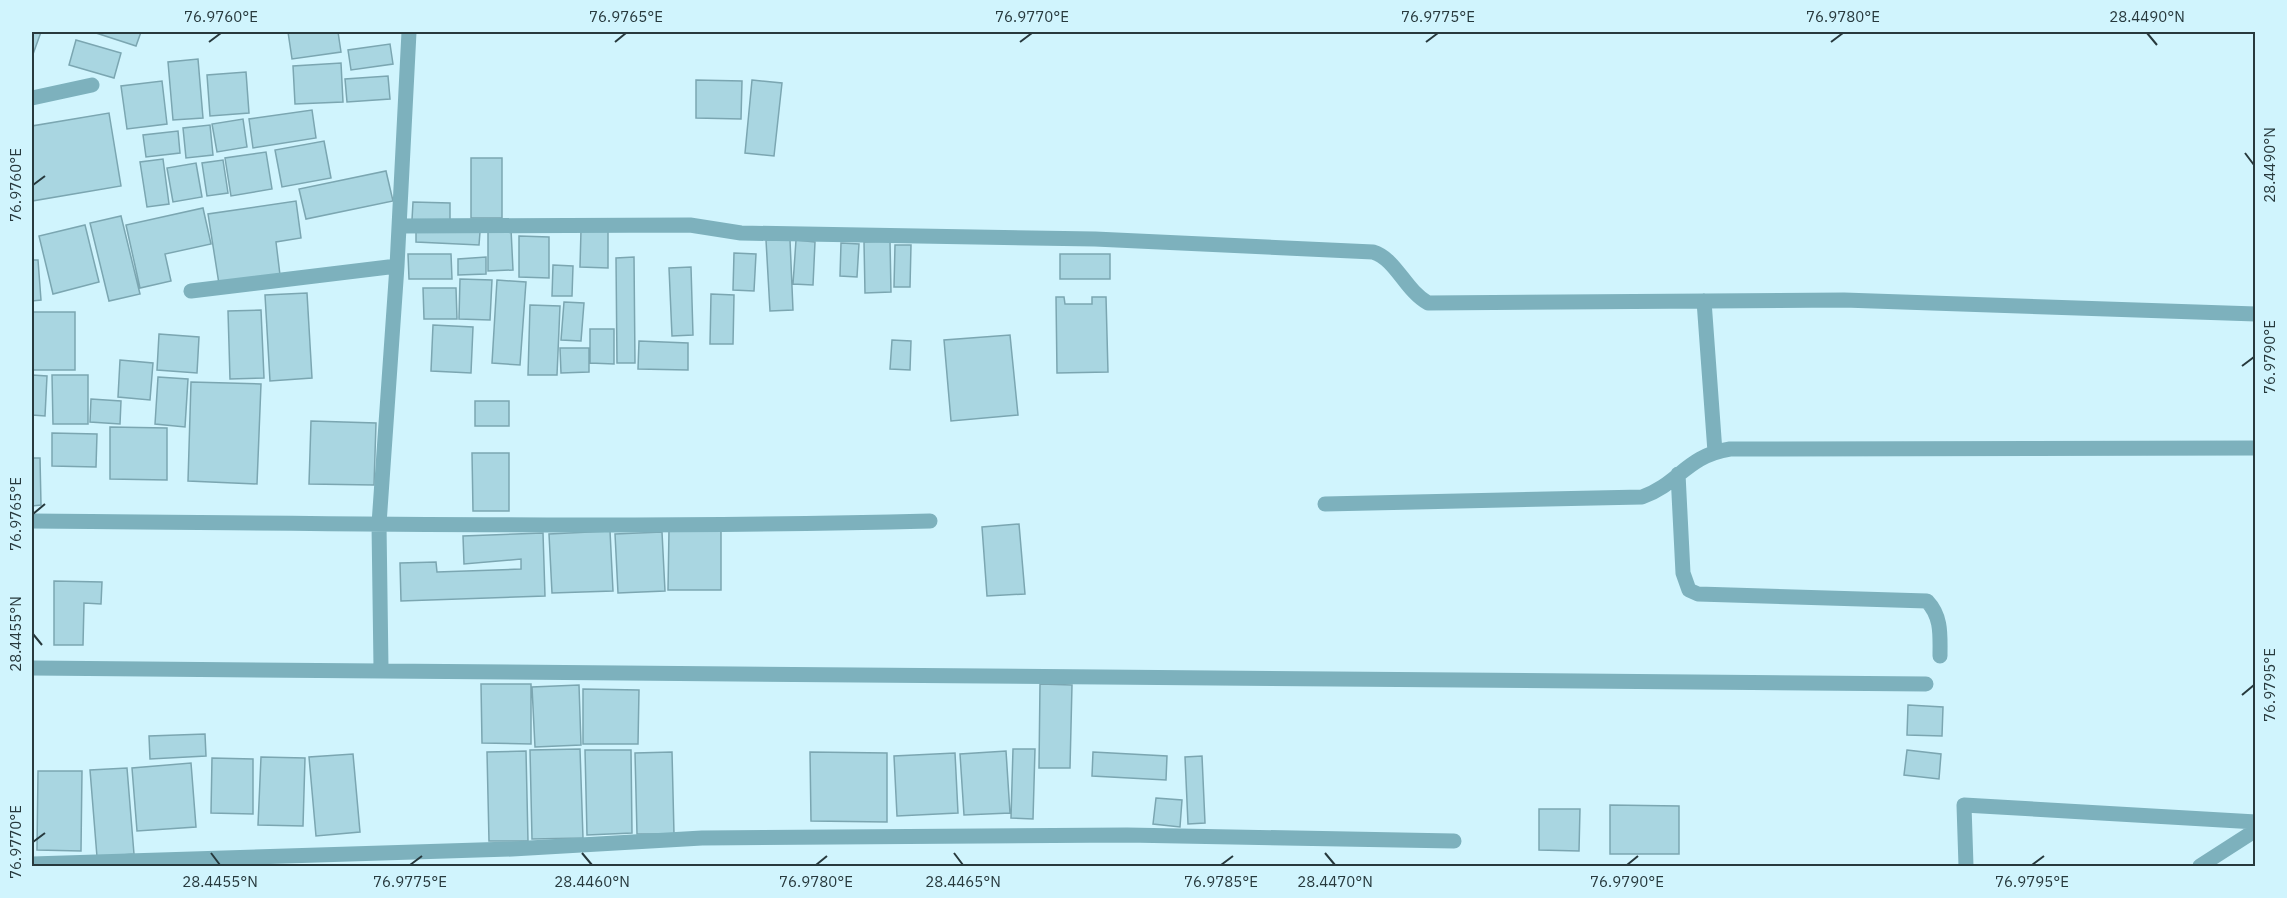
<svg xmlns="http://www.w3.org/2000/svg" width="2287" height="898" font-family="'IBM Plex Sans',sans-serif">
<style>
.building{fill:#a9d6e1;stroke:#7ba6b1;stroke-width:1.5}
.lines{fill:none;stroke-linecap:round;stroke-linejoin:round}
.minor{stroke:#7db1bd;stroke-width:15}
.ticks{fill:none;stroke:#27393d;stroke-width:2}
.neatline{fill:none;stroke:#27393d;stroke-width:2}
.ticks-label{font-size:15px;text-anchor:middle;fill:#27393d}
</style>
<rect width="100%" height="100%" fill="#d0f4fd"/>
<!-- building -->
<path class="building" d="M32,32H41L32,57Z
M93,32H141L136,46Z
M288,32H338L341,52L292,59Z
M76,40L121,53L114,78L69,65Z
M390,44L393,64L351,70L348,50Z
M198,59L203,118L173,120L168,62Z
M341,63L343,102L295,104L293,66Z
M246,72L249,113L210,116L207,75Z
M388,76L390,99L347,102L345,79Z
M696,80L742,81L741,119L696,118Z
M752,80L782,83L774,156L745,153Z
M162,81L167,124L127,129L121,86Z
M312,110L316,138L253,148L249,119Z
M109,113L121,186L32,201V126Z
M243,119L247,147L217,152L212,124Z
M210,125L213,155L186,158L183,128Z
M178,131L180,153L146,157L143,135Z
M324,141L331,178L282,187L275,150Z
M266,152L272,189L231,196L225,158Z
M471,158H502V218H471Z
M163,159L169,204L147,207L140,162Z
M223,160L228,193L207,196L202,163Z
M196,163L202,197L173,202L167,168Z
M386,171L393,201L306,219L299,189Z
M296,201L301,238L276,242L280,275L219,284L208,214Z
M413,202L450,203V222L412,220Z
M203,208L211,244L165,254L171,281L140,288L126,225Z
M121,216L140,294L109,301L90,223Z
M85,225L99,282L53,294L39,236Z
M416,228L480,232L479,245L416,242Z
M511,229L513,270L488,271V230Z
M581,230H608V268L580,267Z
M519,236L549,237V278L519,277Z
M766,240H790L793,310L770,311Z
M796,240L815,242L813,285L793,284Z
M890,241L891,292L865,293L864,242Z
M841,243L859,244L857,277L840,276Z
M895,245H911L910,287H894Z
M734,253L756,254L754,291L733,290Z
M408,254H451L452,279H409Z
M1060,254H1110V279H1060Z
M486,257V274L458,275V259Z
M634,257L635,363H617L616,258Z
M32,260H38L41,300L32,301Z
M553,265L573,266L572,296H552Z
M691,267L693,335L672,336L669,268Z
M460,279L492,280L490,320L459,319Z
M497,280L526,282L520,365L492,363Z
M423,288H456L457,319H424Z
M307,293L312,378L270,381L265,295Z
M711,294L734,295L733,344H710Z
M1056,297H1064L1065,304H1092V297H1106L1108,372L1057,373Z
M564,302L584,303L581,341L561,340Z
M530,305L560,306L557,375H528Z
M261,310L264,378L230,379L228,311Z
M32,312H75V370H32Z
M433,325L473,327L471,373L431,371Z
M590,329H614V364L590,363Z
M159,334L199,337L197,373L157,370Z
M1010,335L1018,415L951,421L944,340Z
M892,340L911,341L910,370L890,369Z
M639,341L688,343V370L638,369Z
M560,348H589V372L561,373Z
M120,360L153,363L150,400L118,397Z
M32,375L47,376L45,416L32,415Z
M52,375H88V424H53Z
M158,377L188,379L185,427L155,424Z
M191,382L261,384L257,484L188,481Z
M91,399L121,401L120,424L90,422Z
M475,401H509V426H475Z
M311,421L376,423L374,485L309,484Z
M110,427L167,428V480L110,479Z
M52,433L97,434L96,467L52,466Z
M472,453H509V511H473Z
M32,458H40L41,505L32,506Z
M1019,524L1025,594L987,596L982,527Z
M669,530H721V590H668Z
M610,531L613,591L552,593L549,534Z
M662,532L665,591L618,593L615,534Z
M543,533L545,596L401,601L400,563L436,562L437,572L521,569V559L464,564L463,536Z
M54,581L102,582L101,604L84,603L83,645H54Z
M481,684H531V744L482,743Z
M1040,684L1072,685L1070,768H1039Z
M579,685L581,745L535,747L532,687Z
M583,689L639,690L638,744H583Z
M1908,705L1943,707L1942,736L1907,735Z
M205,734L206,756L150,759L149,736Z
M580,749L583,838L532,839L530,750Z
M1013,749H1035L1033,819L1011,818Z
M585,750H631L632,833L587,835Z
M1907,750L1941,754L1939,779L1904,775Z
M526,751L528,841H489L487,752Z
M1006,751L1010,813L964,815L960,754Z
M672,752L674,834H637L635,753Z
M810,752L887,753V822L811,821Z
M1093,752L1167,756L1166,780L1092,776Z
M955,753L958,813L897,816L894,756Z
M353,754L360,832L316,836L309,757Z
M1202,756L1205,823L1188,824L1185,757Z
M261,757L305,758L303,826L258,825Z
M212,758L253,759V814L211,813Z
M191,763L196,827L137,831L132,768Z
M127,768L134,854L97,857L90,770Z
M38,771H82L81,851L37,850Z
M1156,798L1182,800L1180,827L1153,824Z
M1610,805L1679,806V854H1610Z
M1539,809H1580L1579,851L1539,850Z"/>
<g class="lines">
<!-- minor -->
<path class="minor" d="M32,98L92,85
M400,226L690,225L741,233L1095,239L1373,252C1396,259 1405,290 1428,303L1844,300L2256,314
M191,291L397,266
M1704,301L1715,452
M1678,474L1683,573L1689,590L1698,594L1927,601C1942,617 1940,635 1940,656
M1325,504L1642,497C1679,484 1686,456 1730,449L2256,448
M32,521C331,523 631,529 930,521
M32,668C663,668 1294,682 1926,684
M381,668L379,524L397,266L409,32
M32,864L512,849L702,838L1127,835L1454,841
M1966,866L1964,805L2256,822
M2200,866L2256,830"/>
</g>
<!-- ticks -->
<path class="ticks" d="M2147,33L2157,45M209,42L221,33M615,42L626,33M1020,42L1032,33M1426,42L1438,33M1831,42L1843,33M2245,153L2254,165M33,185L45,176M2242,366L2254,357M33,514L45,504M33,634L42,645M2242,695L2254,685M33,842L45,833M211,853L220,865M582,853L592,865M954,853L963,865M1325,853L1335,865M410,865L422,856M816,865L827,856M1221,865L1233,856M1627,865L1638,856M2032,865L2044,856"/>
<!-- border -->
<rect width="2287" height="898" fill="none" stroke="#d0f4fd" stroke-width="66"/>
<rect x="33" y="33" width="2221" height="832" class="neatline"/>
<g class="ticks-label">
<text x="221" y="22">76.9760°E</text>
<text x="626" y="22">76.9765°E</text>
<text x="1032" y="22">76.9770°E</text>
<text x="1438" y="22">76.9775°E</text>
<text x="1843" y="22">76.9780°E</text>
<text x="2147" y="22">28.4490°N</text>
<text transform="translate(2270 165) rotate(-90)" y="5">28.4490°N</text>
<text transform="translate(16 185) rotate(-90)" y="5">76.9760°E</text>
<text transform="translate(2270 357) rotate(-90)" y="5">76.9790°E</text>
<text transform="translate(16 514) rotate(-90)" y="5">76.9765°E</text>
<text transform="translate(16 634) rotate(-90)" y="5">28.4455°N</text>
<text transform="translate(2270 685) rotate(-90)" y="5">76.9795°E</text>
<text transform="translate(16 842) rotate(-90)" y="5">76.9770°E</text>
<text x="220" y="887">28.4455°N</text>
<text x="410" y="887">76.9775°E</text>
<text x="592" y="887">28.4460°N</text>
<text x="816" y="887">76.9780°E</text>
<text x="963" y="887">28.4465°N</text>
<text x="1221" y="887">76.9785°E</text>
<text x="1335" y="887">28.4470°N</text>
<text x="1627" y="887">76.9790°E</text>
<text x="2032" y="887">76.9795°E</text>
</g>
</svg>
